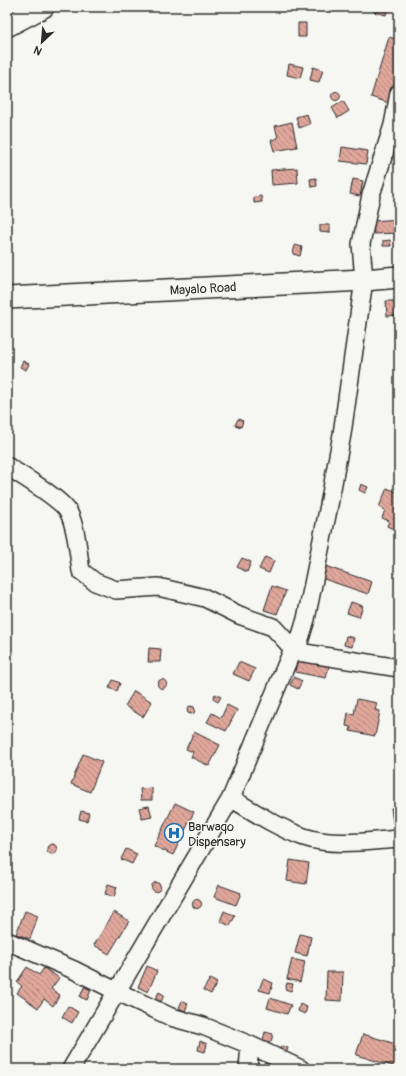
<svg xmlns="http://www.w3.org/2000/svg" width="406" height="1076" font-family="Pangolin,sans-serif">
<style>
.building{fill:url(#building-back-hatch);stroke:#2b2b2b}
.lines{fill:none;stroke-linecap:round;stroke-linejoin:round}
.minor-casing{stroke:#2b2b2b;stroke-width:20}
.tertiary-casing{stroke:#2b2b2b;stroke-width:24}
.minor{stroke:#f6f6f2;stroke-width:17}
.tertiary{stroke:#f6f6f2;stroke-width:21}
.labels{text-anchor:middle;stroke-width:3;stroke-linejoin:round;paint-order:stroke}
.street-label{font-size:13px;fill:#2b2b2b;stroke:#f6f6f2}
.poi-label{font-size:13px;fill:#2b2b2b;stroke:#f6f6f2;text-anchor:start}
</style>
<defs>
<pattern id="building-back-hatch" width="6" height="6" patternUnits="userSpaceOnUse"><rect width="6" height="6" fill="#e0a79b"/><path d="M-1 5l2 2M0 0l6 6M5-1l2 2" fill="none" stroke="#b6887f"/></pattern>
</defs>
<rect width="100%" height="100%" fill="#f6f6f2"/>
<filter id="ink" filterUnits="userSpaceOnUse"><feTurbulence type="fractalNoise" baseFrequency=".025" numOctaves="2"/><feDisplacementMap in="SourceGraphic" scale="8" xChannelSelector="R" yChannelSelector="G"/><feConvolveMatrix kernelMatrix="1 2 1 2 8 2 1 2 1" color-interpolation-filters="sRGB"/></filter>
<g filter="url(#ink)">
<!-- building -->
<path class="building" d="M375,7L388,8L386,15L374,12Z
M298,23H306V37H298Z
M389,37L399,40V68L389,103L371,97Z
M289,64L303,67L300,78L287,75Z
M313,67L323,70L319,82L310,80Z
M331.5 96a4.5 4.5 0 1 1 9 0a4.5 4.5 0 1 1-9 0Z
M343,101L349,111L338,118L332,108Z
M307,114L310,124L299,128L296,117Z
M292,122L297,147L274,151L271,140L278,138L275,126Z
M342,147L368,151L366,164L340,161Z
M297,168L298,183L272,185L271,170Z
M316,178L317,186L311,187L310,179Z
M353,179L363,181L360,196L350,194Z
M261,196L262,202L254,203V197Z
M399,219V233L374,234L373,221Z
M320,225H330V233L320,232Z
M390,240L391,246H383V241Z
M295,245L302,247L300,256L293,254Z
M386,301H399V315L387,316Z
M23,361L29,364L26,370L20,367Z
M238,419L243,421L241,427L235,425Z
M361,484L368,487L365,493L359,490Z
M387,488L399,493V532L387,526L389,521L382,518L385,510L379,507Z
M265,557L274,561L269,573L259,569Z
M242,558L251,562L247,572L237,567Z
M325,566L372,582L368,594L321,578Z
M272,586L286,591L277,614L264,610Z
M351,602L363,606L359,617L347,613Z
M346,636L354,638L352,647L344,645Z
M149,648L161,649L160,662H148Z
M298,656L330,662L326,678L295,672Z
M239,662L255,669L249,681L233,674Z
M294,677L302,681L298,689L290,685Z
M157.5 684a4.5 4.5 0 1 1 9 0a4.5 4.5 0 1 1-9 0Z
M113,680L120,683L117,691L109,688Z
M134,691L152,702L143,717L125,706Z
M215,694L221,697L218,702L213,699Z
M357,699L377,703L375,710L380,711L375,736L350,731L351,727L346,726L348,713L354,714Z
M227,705L237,710L226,731L207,722L212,713L221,718Z
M187 710a4 4 0 1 1 8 0a4 4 0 1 1-8 0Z
M194,732L220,745L209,766L191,757L193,752L186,749Z
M83,754L102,762L90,792L71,784Z
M152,788V800H141L140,789Z
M175,803L194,812L173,855L154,846Z
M149,806L152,817L142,819L139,808Z
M399,807V823H393L391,808Z
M81,811L89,813L87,821L79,819Z
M47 849a5 5 0 1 1 10 0a5 5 0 1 1-10 0Z
M126,849L137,854L132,864L121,859Z
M290,860L309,863L306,884L287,881Z
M151.5 887a4.5 4.5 0 1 1 9 0a4.5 4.5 0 1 1-9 0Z
M108,884L117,887L114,897L105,894Z
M219,885L241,893L236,905L214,897Z
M192.5 904a4.5 4.5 0 1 1 9 0a4.5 4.5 0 1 1-9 0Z
M25,911L38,916L30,939L16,934Z
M224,911L235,916L230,926L220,921Z
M114,912L129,921L109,954L94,945Z
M300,934L311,937L307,956L295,953Z
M292,959L305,962L300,982L287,979Z
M147,966L157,971L148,992L138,987Z
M27,967L39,975L44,968L59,978L51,989L60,995L53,1006L44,999L38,1008L17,993L22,986L17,982Z
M327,972H343L342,1001L326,1000Z
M210,979L217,983L211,994L203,990Z
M263,979L273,983L270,993L259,990Z
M287,983L293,984L291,991L285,989Z
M84,987L91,990L87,1000L80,997Z
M159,992L164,995L161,1002L155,999Z
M270,998L291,1005L287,1014L267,1008Z
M182,1001L188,1004L185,1011L179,1008Z
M300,1004L307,1007L305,1014L298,1011Z
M68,1006L78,1012L72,1023L62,1017Z
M265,1032L273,1034L271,1042L263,1040Z
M363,1034L399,1045V1055L396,1067L356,1055Z
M200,1041L207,1044L205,1052L198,1050Z
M281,1046L288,1048L285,1056L278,1053Z"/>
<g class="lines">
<!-- minor casing -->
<g class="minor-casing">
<path id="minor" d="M7,466C22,476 62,499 69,513C77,530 78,552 81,571L95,582L116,590L158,587L205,598L239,615L273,627L296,652L306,619L329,505L342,434L364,280L361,244L371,195L393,125L399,93
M231,798C254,812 278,828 304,837C334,847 369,841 399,839
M7,941L74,970L116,991L171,1017L203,1026L250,1045L248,1069
M250,1045L301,1069
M71,1069L231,798L292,651L399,668"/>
</g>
<!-- tertiary casing -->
<g class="tertiary-casing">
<path id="tertiary" d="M7,26L43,7
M7,298L364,280L399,277"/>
</g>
<!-- minor -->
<use href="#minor" class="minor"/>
<!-- tertiary -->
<use href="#tertiary" class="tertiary"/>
</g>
</g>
<!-- icons -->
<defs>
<g id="hospital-ring" transform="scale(1)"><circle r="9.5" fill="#f6f6f2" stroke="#1f6fb2" stroke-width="1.5"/><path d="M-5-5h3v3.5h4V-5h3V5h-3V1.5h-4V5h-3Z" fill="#1f6fb2"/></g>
</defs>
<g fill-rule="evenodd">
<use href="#hospital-ring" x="174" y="833"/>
</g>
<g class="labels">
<!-- street labels -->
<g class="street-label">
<text transform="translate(203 288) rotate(-3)" y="5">Mayalo Road</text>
</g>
<!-- poi labels -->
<g class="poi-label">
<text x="188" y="831">Barwaqo<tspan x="188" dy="15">Dispensary</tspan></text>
</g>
</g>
<!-- margin -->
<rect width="406" height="1076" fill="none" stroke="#f6f6f2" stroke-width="24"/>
<rect x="12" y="12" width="382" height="1052" fill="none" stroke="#2b2b2b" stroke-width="1.5" filter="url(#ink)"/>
<!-- north arrow -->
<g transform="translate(42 42) rotate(206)" stroke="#f6f6f2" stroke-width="3" paint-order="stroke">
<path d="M0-3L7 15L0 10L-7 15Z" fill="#2b2b2b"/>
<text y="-6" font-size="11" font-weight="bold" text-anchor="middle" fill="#2b2b2b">N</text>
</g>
</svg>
